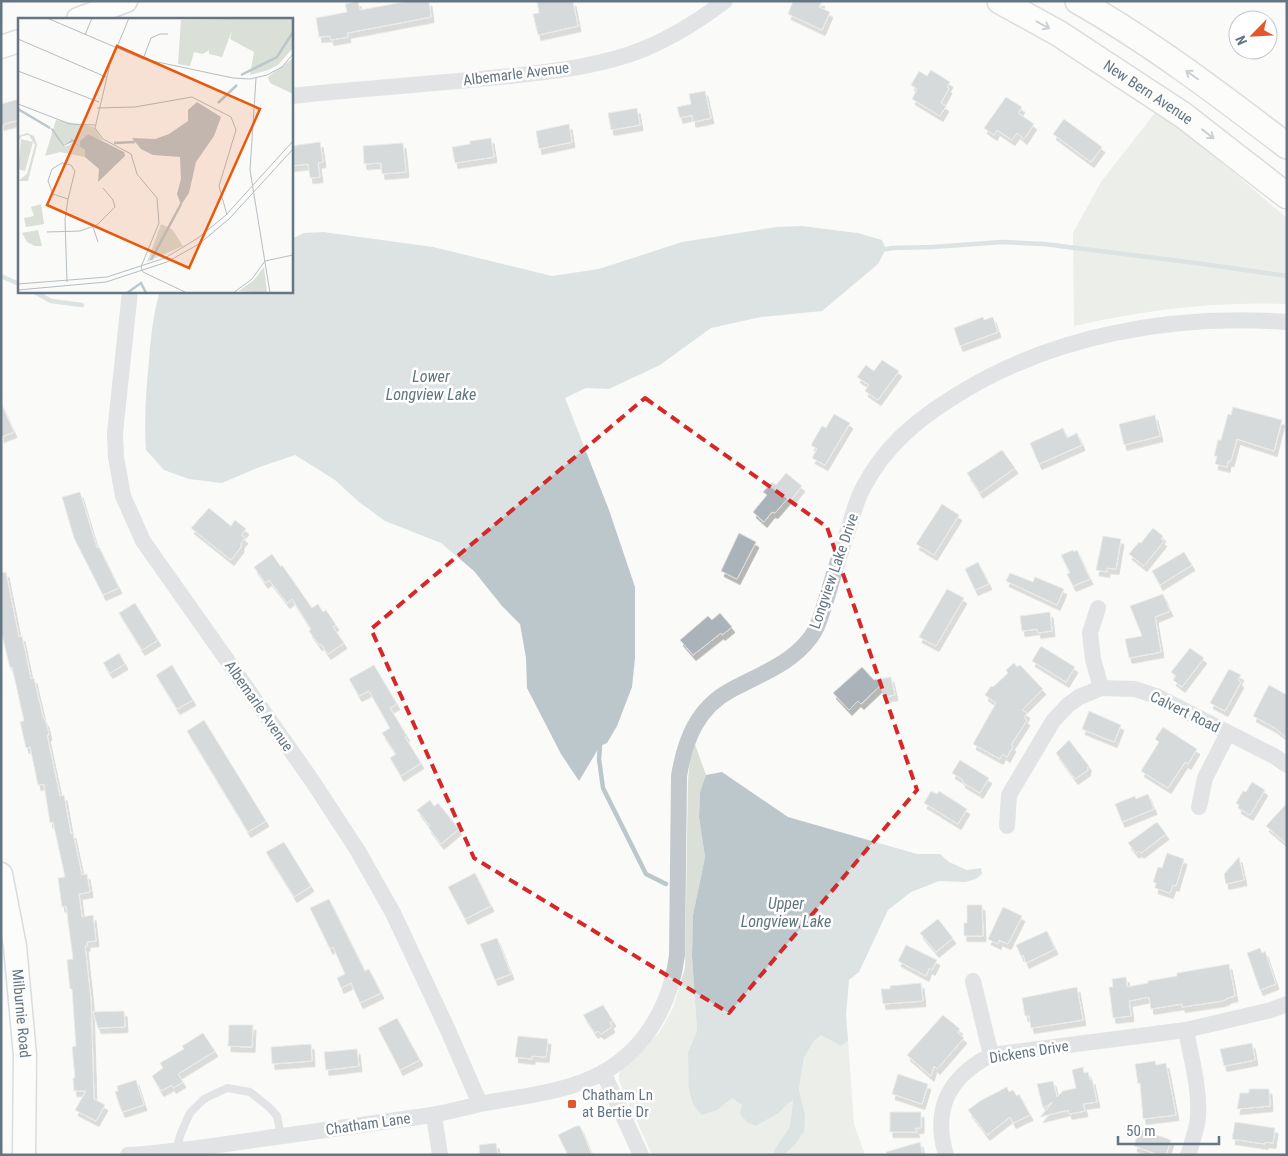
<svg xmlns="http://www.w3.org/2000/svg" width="1288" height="1156" font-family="'Roboto Condensed',sans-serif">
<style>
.green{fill:#dadfd7}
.water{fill:#bbc7cb}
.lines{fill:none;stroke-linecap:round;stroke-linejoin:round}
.stream{stroke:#bbc7cb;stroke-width:4.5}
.building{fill:#aab3b9;stroke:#dcdcda;filter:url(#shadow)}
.secondary-casing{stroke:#b3babf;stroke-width:25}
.primary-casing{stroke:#b5babe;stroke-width:28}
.lane{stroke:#c3c8cc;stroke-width:8}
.street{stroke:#c3c8cc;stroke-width:16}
.secondary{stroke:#fff;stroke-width:22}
.primary{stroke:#fff;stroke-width:25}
.oneway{stroke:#939fa8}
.marked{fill:none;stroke:#d62828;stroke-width:4;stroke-dasharray:10 6;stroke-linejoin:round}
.poi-dot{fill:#e4572e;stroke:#fff;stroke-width:2}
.labels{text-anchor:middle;stroke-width:5;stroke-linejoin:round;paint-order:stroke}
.street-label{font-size:15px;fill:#657683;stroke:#fff}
.poi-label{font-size:15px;fill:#657683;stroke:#fff;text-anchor:start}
.water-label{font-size:16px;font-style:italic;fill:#60757c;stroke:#fff}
.inset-river{fill:none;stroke:#bbc7cb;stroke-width:2.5}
.inset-road{fill:none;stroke:#b5bdc2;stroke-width:1}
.view{fill:#e8590c;fill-opacity:0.15;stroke:#e8590c;stroke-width:2.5}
.inset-edge{fill:none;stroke:#657683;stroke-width:2.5}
</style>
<defs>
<filter id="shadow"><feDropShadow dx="3" dy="5.5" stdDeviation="0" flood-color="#0004"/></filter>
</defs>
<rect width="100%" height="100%" fill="#fafaf8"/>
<!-- green -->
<path class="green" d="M1158,109L1287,218V304C1215,301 1144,310 1074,326L1073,233L1101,182Z
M695,744L706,775L700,792L699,817L705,857L693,915L692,956L697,1031L688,1052L717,1110L731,1097L742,1105L741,1114L748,1123L756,1126L779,1113L786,1105L793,1100L790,1126L776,1147L773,1155H652L619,1081V1074L621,1069L659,1033L673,1008L685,968L688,780L690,760Z
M821,1035L841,1046L848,1041L854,1124L865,1155H785L805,1115L799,1089L804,1058L813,1042Z"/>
<!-- water -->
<path class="water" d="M801,226L858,233L882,240L886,249L878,264L822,311L761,317L711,328L660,365L609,389L586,388L565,398L609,510L635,587V658L632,687L617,726L607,743L600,746L579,781L561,754L527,688L526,658L520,624L502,606L474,571L441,543L385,521L359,502L335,480L295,455L257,468L222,483L189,479L164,470L146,450C144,420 146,391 149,360C151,336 153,315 160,291H291V239L304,233L323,232L433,247L552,276L599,269L682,242L777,227Z
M722,772L788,817L917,854H940L949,862L967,870L981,868L982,874L976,879L965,882L939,881L911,892L888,910L859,972L849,980L846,1015L848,1041L841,1046L821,1035L813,1042L804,1058L799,1089L805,1115L804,1131L797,1142L784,1155H773L776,1147L790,1126L793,1100L786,1105L779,1113L756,1126L748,1123L740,1114L742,1105L732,1098L717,1110L702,1115L693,1104L689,1090L688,1052L697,1031L692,956L693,915L705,857L699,817L700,792L706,775Z"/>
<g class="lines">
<!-- stream -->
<path class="stream" d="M882,250L892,248L933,247L1002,242L1044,244L1196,263L1287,276
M1,276L19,284
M33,291L51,301L82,305
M598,742L600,746L599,759L603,788L646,874L666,884"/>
</g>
<!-- building -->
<path class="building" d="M358,1L360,10L409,1H429L431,17L347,33L348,37L331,40L330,36L319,37L316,18L347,12L345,4Z
M537,1H573L578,26L538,35L533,14L539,13Z
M793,1H822L819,7L830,12L822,30L788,14Z
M931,70L950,82L947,87L949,88L941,103L946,106L940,116L912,99L917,89L911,85L919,71L927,76Z
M705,91L711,118L693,122L692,115L680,118L677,107L691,104L689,94Z
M1006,97L1022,107L1018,113L1034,124L1024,139L1017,133L1012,140L997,130L994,135L984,128Z
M19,99V120L1,125V104Z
M637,108L640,125L611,130L608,113Z
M1064,119L1102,147L1091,162L1053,134Z
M569,124L572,142L539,149L536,131Z
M491,138L494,157L455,163L452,147L470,144V141Z
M320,142L323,162L318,163L320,177L310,178L308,164L291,166V146Z
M403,143L406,172L382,174L381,163L364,164L363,146Z
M983,317L984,320L993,317L998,332L960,346L954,328Z
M882,360L899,371L878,400L865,391L869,385L857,377L866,365L874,371Z
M1,403L14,432L1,437Z
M1233,407L1282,420L1274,451L1237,439L1231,461H1228L1227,467L1215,464L1217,456H1214L1218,440H1221L1228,414L1231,415Z
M834,414L850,423L825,465L812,458L817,449L811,445L822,426L826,428Z
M1155,415L1160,436L1124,445L1119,424Z
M1063,428L1067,438L1077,433L1082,445L1039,464L1030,443Z
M1002,450L1015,468L980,493L967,473Z
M786,473L802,486L791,500L788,498L775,513L772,512L764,522L753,512L767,495L763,492L772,482L776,485Z
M80,492L97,548L99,547L119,588L103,595L74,538L62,497Z
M942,504L959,515L934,555L916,544Z
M209,508L231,526L235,520L246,529L241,535L245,538L241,543V547L231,560L191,528Z
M1153,528L1163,536L1161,539L1164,541L1144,566L1129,554L1139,542L1141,543Z
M739,533L756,542L737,579L721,571Z
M1103,536L1121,539L1116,569L1107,568V572L1096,570Z
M1073,550L1074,552L1077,550L1090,579L1073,586L1067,574L1070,573L1061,555Z
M1184,552L1192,565L1160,585L1152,571Z
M272,554L281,567L282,565L312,608L318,604L323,612L326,610L336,625L333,627L344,643L328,654L321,644L319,645L309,631L311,629L292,599L287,603L269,580L265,583L254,567Z
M978,562L989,584L975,590L965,569Z
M6,572L19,637L22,636L31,679L34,678L43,717L46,722L49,735H47L60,796L64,795L71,834L73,833L82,875L87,874L90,892L79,894L82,917L93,915L96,941L87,942V946H85L91,1000L94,1099L105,1105L96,1121L75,1110L86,1091H74L73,1078H75L72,1047L76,1046L72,989H70L67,960L73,959L66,906L62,907L58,878L65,877L53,822L50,823L44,784L38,785L30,747L26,748L20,722L24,721L12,667L10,668L1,631V573Z
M1010,573L1033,582L1035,577L1064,589L1057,605L1006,581Z
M947,589L964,598L936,646L919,637Z
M1163,594L1170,611L1155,617L1161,652L1129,658L1125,639L1142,636L1130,606Z
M135,603L158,640L142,650L119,613Z
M1050,612L1052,631L1038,633L1037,629L1022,631L1020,616Z
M720,613L732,627L722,635L721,633L693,655L680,640L708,616L712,620Z
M1041,646L1075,667L1066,682L1032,661Z
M1190,648L1204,658L1182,687L1173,680L1176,676L1171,672Z
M119,653L125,664L110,673L103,663Z
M1014,663L1017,667L1020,665L1043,689L1022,710L1027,713L1024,718L1027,720L1011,745L1013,746L1007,757L1003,754L1000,759L973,744L996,703L985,695L991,686L993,687L1008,673L1006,670Z
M172,665L193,700L177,709L156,675Z
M374,665L397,704L390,708L407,736L405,737L421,763L401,776L390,758L396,754L382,733L390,728L369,691L359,696L349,679Z
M862,667L874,680L891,677L895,695L884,697L881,685L861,704L858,701L849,710L833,693Z
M1229,669L1241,675L1238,680L1241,682L1225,711L1210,703Z
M1269,685L1287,695V738L1275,728L1253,716Z
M1089,711L1121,725L1114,742L1082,729Z
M204,720L266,821L248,832L187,731Z
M1163,727L1197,749L1188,764L1185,762L1168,788L1141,771L1159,742L1155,739Z
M1069,740L1089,766L1087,768L1088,770L1075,779L1056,753Z
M960,760L989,778L980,793L962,782L963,780L952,773Z
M1252,782L1265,790L1250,815L1238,808L1239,805L1236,803L1243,791L1246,792Z
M931,791L937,794L939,791L967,809L958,824L924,803Z
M1148,794L1154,809L1122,822L1115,804L1135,796L1136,799Z
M430,800L434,806L438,803L459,829L441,844L428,827L430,826L417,810Z
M1287,803V844L1266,826Z
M1157,822L1166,834L1141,853L1139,851L1136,853L1128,843Z
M284,842L311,886L294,897L266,852Z
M1167,853L1184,859L1176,886L1173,885L1170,893L1155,888L1156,883L1153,882L1158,867L1162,868Z
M1239,857L1244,880L1226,884L1224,874Z
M475,873L491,906L465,919L448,887Z
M329,899L365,971L369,969L381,993L360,1003L351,983L341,988L337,978L345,974L333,947L330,949L310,908Z
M967,905H982L983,936H964V923H967Z
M1003,907L1022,916L1008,944L999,940L998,944L988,939Z
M938,919L953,938L936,952L920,933Z
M1047,931L1055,949L1026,963L1023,955L1021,956L1016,945Z
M497,938L511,974L495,980L480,944Z
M906,945L937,960L932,970L929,968L926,976L898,961Z
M1260,948L1262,953L1265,951L1276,984L1260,990L1247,953Z
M1229,964L1235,996L1227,998V999L1222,1001L1182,1007V1004L1151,1009L1149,997L1129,1001L1131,1016L1113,1018L1109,987H1113L1112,979L1126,977L1127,987L1148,983V981L1177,976V973Z
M921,983L923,1001L883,1004L881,989H890V986Z
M1077,987L1083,1020L1031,1028L1029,1016H1025L1022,998Z
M603,1005L613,1021L610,1023L612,1027L601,1034L598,1031L595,1033L583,1015Z
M124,1011L125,1027L98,1028L93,1012Z
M943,1015L960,1029L957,1032L964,1038L937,1069L934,1066L931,1076L907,1055Z
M397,1018L420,1060L400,1070L378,1028Z
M229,1025H253L252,1047L228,1046Z
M203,1033L215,1051L178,1074L183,1082L173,1088L172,1085L161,1091L152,1076L163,1068L160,1063L184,1049L182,1046Z
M518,1036L548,1039L546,1057L532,1056V1059L515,1057Z
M1252,1043L1255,1060L1224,1066L1220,1049Z
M311,1044L312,1061L272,1064L271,1047Z
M357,1049L359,1066L326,1070L324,1052Z
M1155,1061L1156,1065L1166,1063L1176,1115L1143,1119L1140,1083L1138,1084L1135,1064Z
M1083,1067L1084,1073L1088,1072L1090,1080L1092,1079L1097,1102L1083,1104L1085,1111L1069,1114L1068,1110L1040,1117L1053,1102L1043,1108L1037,1084L1053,1081L1057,1097L1063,1091L1076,1088L1072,1070Z
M898,1074L928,1084L922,1104L892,1094Z
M136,1080L144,1105L122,1112L115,1092L118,1091L117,1086Z
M1007,1087L1009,1092L1013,1090L1017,1096L1019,1094L1030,1115L1013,1123L1010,1117L987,1135L968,1110L980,1101Z
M1249,1089H1269L1270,1106L1237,1109L1240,1093H1249Z
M890,1112H921V1128H915L917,1132H890Z
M1235,1122L1275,1128L1273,1143L1265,1142V1144L1232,1139Z
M576,1126H580L592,1155H568L558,1135Z
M1139,1129L1171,1140L1166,1155H1159L1134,1146Z
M920,1142L923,1155H887L886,1152Z
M496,1143L498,1155H480L479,1145Z"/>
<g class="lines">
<!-- secondary casing -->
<g class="secondary-casing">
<g id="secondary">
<path d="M78,19L126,1"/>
<path d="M1,47L19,41"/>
<path id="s1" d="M1,874L15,946L25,1055L24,1155"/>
</g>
</g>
<!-- primary casing -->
<g class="primary-casing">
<g id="primary">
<path id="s2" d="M1000,1L1058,33L1183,115L1287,196"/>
<path d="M1078,1C1152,43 1220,95 1287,146"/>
</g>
</g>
<!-- lane -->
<path class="lane" d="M176,1150L181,1133L190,1113L204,1099L227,1088L250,1092L270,1108L277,1116L281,1136"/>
<!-- street -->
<path class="street" d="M291,96C364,88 437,84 510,76C555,71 602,66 644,49C673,37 700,20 725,1
M130,291L115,433L116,457L123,496L143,541L313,782L358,851L393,913L447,1028L480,1104
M1098,608L1090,633L1093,659L1101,688
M1199,807L1205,778L1228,733
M1007,826L1009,795L1053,721L1068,705L1079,697L1101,688L1135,689L1156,696L1274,756L1287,765
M973,981L991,1055
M1186,1030C1191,1058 1200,1088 1198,1117C1197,1129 1192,1143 1188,1155
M603,1072L641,1155
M434,1115L440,1155
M128,1155C182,1152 236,1142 290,1135C337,1128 385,1122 432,1115C448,1112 464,1108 480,1104C521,1096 567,1093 604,1072C647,1047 671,1003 677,955L679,776C685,740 697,708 731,690C760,674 790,665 811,637C820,625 823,608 828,594C834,573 841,551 848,530C853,515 856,500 864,486C885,447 914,422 952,398C1050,335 1171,314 1287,322
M946,1155C932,1108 949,1077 991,1055L1186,1030L1271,1010L1287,1004"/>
<!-- secondary -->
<use href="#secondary" class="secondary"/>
<!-- primary -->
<use href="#primary" class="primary"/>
</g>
<!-- one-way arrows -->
<defs><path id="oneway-shaft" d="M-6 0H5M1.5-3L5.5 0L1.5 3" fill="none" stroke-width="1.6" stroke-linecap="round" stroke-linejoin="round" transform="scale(1.25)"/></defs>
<g class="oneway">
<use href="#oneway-shaft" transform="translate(1043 25) rotate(29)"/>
<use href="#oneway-shaft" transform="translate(1192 75) rotate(-145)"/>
<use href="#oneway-shaft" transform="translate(1208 134) rotate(38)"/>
</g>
<!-- marked area -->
<path d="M0 0H1288V1156H0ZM645,398L827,527L917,790L729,1013L474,858L371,629Z" fill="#fafaf8" fill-opacity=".55" fill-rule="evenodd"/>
<path class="marked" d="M645,398L827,527L917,790L729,1013L474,858L371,629Z"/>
<!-- markers -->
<rect class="poi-dot" x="567" y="1099" width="10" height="10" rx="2.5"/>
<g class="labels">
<!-- street labels -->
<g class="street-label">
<text transform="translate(516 74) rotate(-7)" y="5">Albemarle Avenue</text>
<text dy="5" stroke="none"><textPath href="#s2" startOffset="174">New Bern Avenue</textPath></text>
<text transform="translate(834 571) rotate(-71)" y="5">Longview Lake Drive</text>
<text transform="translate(259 706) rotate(55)" y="5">Albemarle Avenue</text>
<text transform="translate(1185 712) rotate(26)" y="5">Calvert Road</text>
<text dy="5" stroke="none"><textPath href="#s1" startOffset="141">Milburnie Road</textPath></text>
<text transform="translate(1029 1052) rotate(-9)" y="5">Dickens Drive</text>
<text transform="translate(368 1124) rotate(-8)" y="5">Chatham Lane</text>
</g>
<!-- poi labels -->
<g class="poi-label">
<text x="582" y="1100">Chatham Ln<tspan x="582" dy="17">at Bertie Dr</tspan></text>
</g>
<!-- water labels -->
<g class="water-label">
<text x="431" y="382">Lower<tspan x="431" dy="18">Longview Lake</tspan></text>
<text x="786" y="909">Upper<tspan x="786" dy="18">Longview Lake</tspan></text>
</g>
</g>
<!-- overview -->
<g transform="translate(18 18)">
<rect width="275" height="275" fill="#fafaf8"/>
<path d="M275,0V30L260,47L250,52L232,57L236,34L212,21L214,12L204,39L191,36V32L185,36L176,34L172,48L160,46L163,2ZM275,40V76L252,65L250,59ZM38,102L76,109L85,123L112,136L70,116L62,123L63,129L58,124L52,122L46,127L41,121L44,127L49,128L56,124L67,132V139L42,134L27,138ZM9,115L16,118L19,127L10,163H0L9,156L17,127L11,117L4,118L0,124V118ZM3,121L15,124L7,153L0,151ZM23,186L26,206L8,209L6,200L16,198L13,189ZM143,206L154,211L165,228L129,244ZM20,212L24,228H17L9,224L4,215ZM246,249L249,275L221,273L236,262Z" fill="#dadfd7"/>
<path d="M179,84L203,99L196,118L178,144L171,175L163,187L159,176L163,161L162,139L135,137L123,131L114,120L137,121L151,116L170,103V92ZM32,110L35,111L46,127L54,121L62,128V123L70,116L106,134L107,138L80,164L81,151L67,139V132L55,124L45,128Z" fill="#bbc7cb"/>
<path class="inset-river" d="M223,57L259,39L275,14M200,85L219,67M0,91L32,110M96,125L117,124M133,242L163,186M109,275L123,265L128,275"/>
<path class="inset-road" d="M29,0L125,41L215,60L232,61L249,57L264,49L275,36M111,0L92,46L77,110L85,121L113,136L119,156L139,180L141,205L123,249L125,254L169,275M67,17L74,0M0,21L88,59M125,41L133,20L142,16H150M0,53L81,84M238,60L232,152L252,275M0,86L52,106L77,107M79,90L117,89L174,79L213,99L218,112L201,168L209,197M75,209L80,224M29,214L62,213L79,207L97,189L95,182L85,170M49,264L47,201L50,181L35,176L30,163L34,151L44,145L53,147L57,153L50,181M0,266L89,259L147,240L180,220L208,197L275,123M0,272L88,264L149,244L181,226L211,201L275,131M215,275L234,261L247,243L275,237"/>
<path class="view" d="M99,28L242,91L171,250L29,187Z"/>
<rect width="275" height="275" class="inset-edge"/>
</g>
<!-- border -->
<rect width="1288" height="1156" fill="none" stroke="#657683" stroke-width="5"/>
<!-- north arrow -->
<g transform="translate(1253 35) rotate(246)"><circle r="24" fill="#ffffff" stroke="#c1c8cd"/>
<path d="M0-4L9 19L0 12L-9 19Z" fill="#e4572e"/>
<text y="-8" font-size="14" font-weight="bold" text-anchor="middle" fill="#657683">N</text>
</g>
<!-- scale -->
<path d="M1118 1136v8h101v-8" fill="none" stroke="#657683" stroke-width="2.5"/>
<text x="1126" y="1136" font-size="15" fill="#657683" stroke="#ffffff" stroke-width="4" paint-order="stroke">50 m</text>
</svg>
